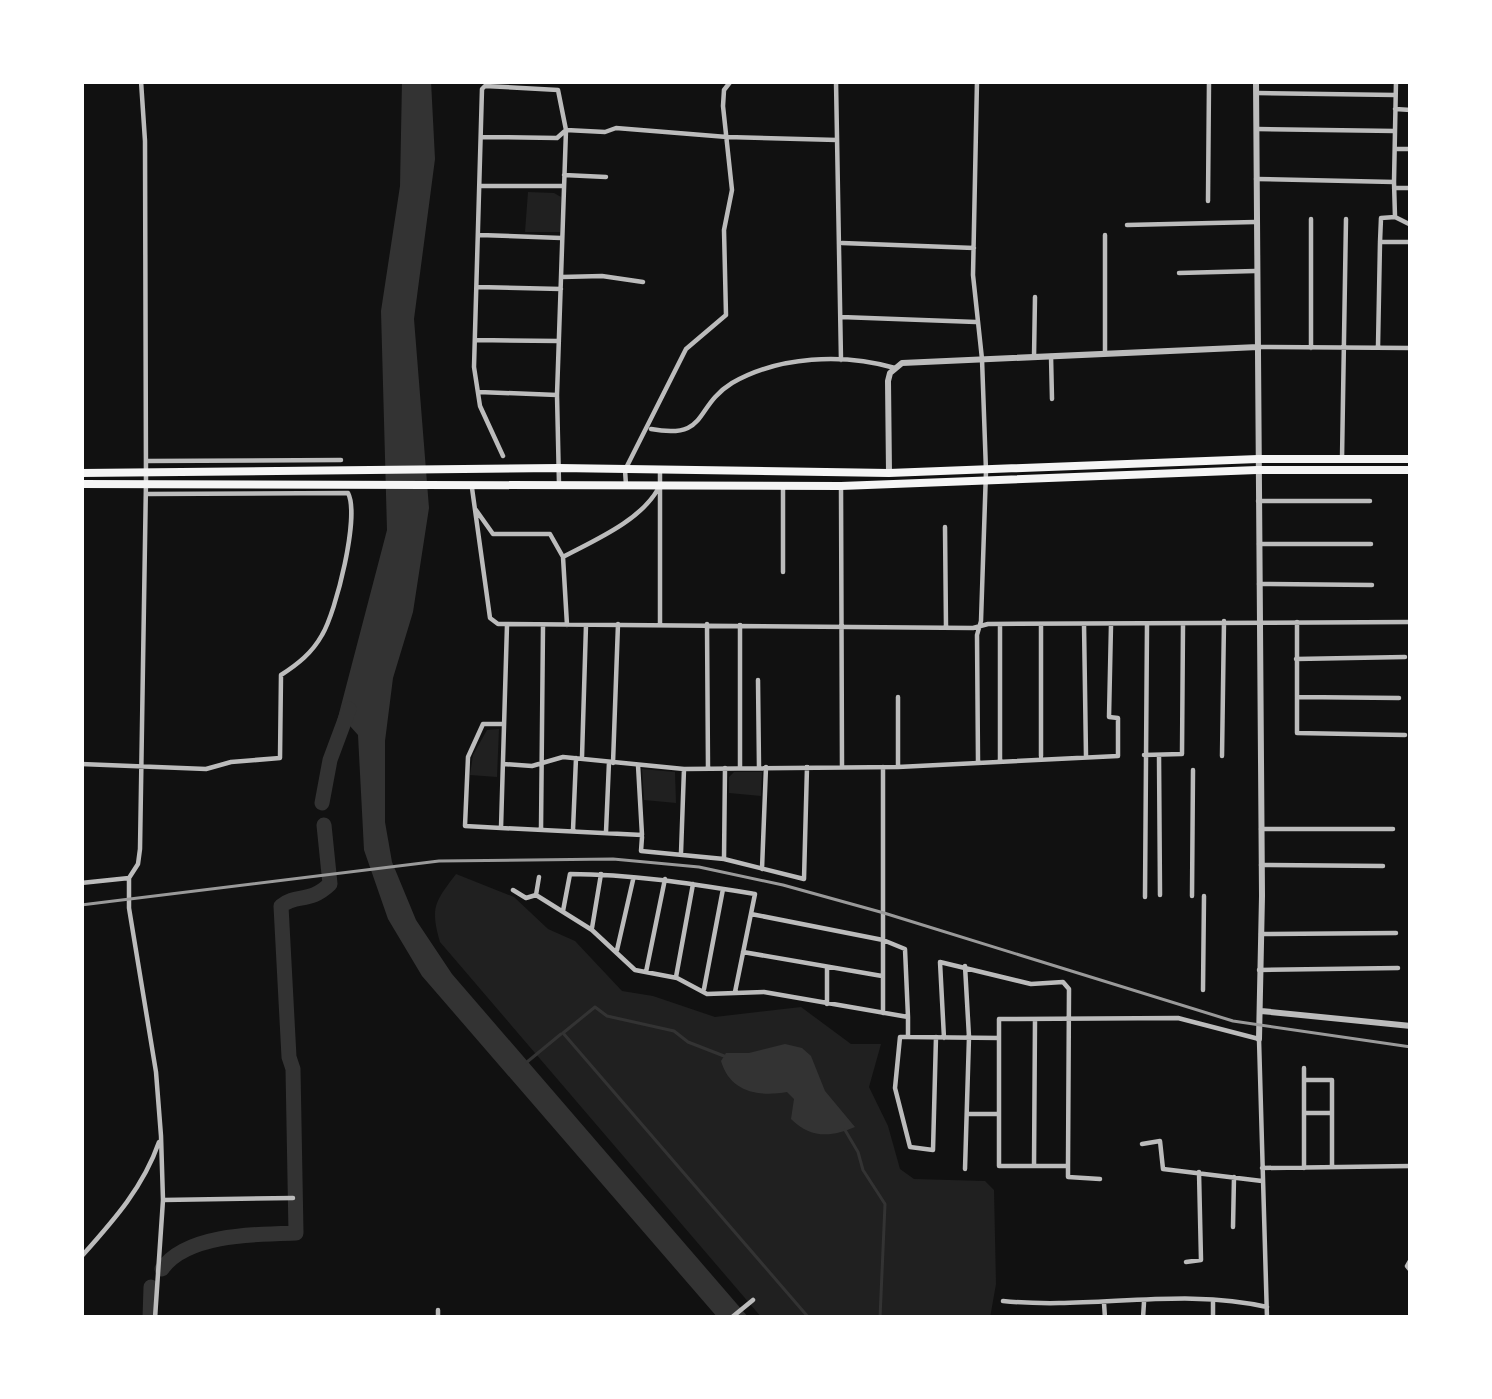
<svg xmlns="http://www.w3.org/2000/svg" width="1492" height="1399" font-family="'Exo 2',sans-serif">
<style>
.green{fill:#202020}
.water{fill:#333}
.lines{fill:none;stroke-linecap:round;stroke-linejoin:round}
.stream{stroke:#333;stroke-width:3}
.river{stroke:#333;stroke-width:15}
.minor{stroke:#bcbcbc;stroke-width:4.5}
.tertiary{stroke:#bcbcbc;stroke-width:6}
.primary{stroke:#f5f5f5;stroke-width:8}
.rail{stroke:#9a9a9a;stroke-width:3}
</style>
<rect width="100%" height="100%" fill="#111"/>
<!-- green -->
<path class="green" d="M528,192L554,193L561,197L560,232H525Z
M499,729L497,777L470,775L473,755L487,730Z
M642,769L675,772L676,803L644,800Z
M734,772H762L761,796L729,793V777Z
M456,874L514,897L548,929L575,941L622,991L653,996L715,1017L801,1007L851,1044H881L869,1087L888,1126L900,1169L914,1179L985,1181L994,1190L996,1284L990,1318H762L440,942C430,907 435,902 456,874Z"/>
<!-- water -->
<path class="water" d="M402,81H431L435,159L414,319L429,508L413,612L393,678L385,741V822L392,862L416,920L452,974L749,1318H718L422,976L388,919L364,850L358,735L350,726L336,725L387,530L381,311L400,186Z
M785,1044L802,1048L811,1056L825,1091L855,1127C832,1137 811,1139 791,1119L794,1099L787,1092C758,1097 730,1092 721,1061L726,1053H749Z"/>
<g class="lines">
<!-- stream -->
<path class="stream" d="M724,1056L688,1042L674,1031L607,1016L595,1007L563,1033L809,1318
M527,1062L561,1034
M845,1130L858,1152L863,1170L885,1204L880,1318"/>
<!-- river -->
<path class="river" d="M322,803L330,760L349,709
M162,1269C186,1234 256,1234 296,1233L293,1069L289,1057L281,906C297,893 309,904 330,884L324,825
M150,1318L151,1287"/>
<!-- minor -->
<path class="minor" d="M141,81L145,141L146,481L140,849L138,864L129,878V908L156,1072L161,1136L163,1200L155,1318
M836,81L841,360
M977,81L973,275L982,359L986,471L981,621L977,635L978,761
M1257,93L1395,95
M1395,109L1411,110
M1257,129L1395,131
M482,137L557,138L566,130L605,132L616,128L727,137L837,140
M1395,149H1411
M564,175L606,177
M1256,179L1394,182L1396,81
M480,186H563
M1394,188H1411
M1208,201L1209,81
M1395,217L1411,225
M1127,225L1255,222
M480,235L561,238
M1105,235V354
M1380,242L1381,218L1395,217L1394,182
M842,243L974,248
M1179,273L1255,271
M562,277L602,276L643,282
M477,287L561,289
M841,317L976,322
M475,340L559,341
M1258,347L1411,348
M1378,347L1380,242H1411
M1311,348V219
M1051,356L1052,399
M1034,357L1035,297
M479,392L557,395
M651,429C709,440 693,407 732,383C779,356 843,353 895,368
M503,456L480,406L474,367L482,89L485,86L558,90L566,130L557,395L559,484
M1342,459L1346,219
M146,461L341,460
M626,485L625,470L686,349L726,315L724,230L732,190L723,106L724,90L731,81
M783,486V572
M841,486L842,767
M472,488L490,618L498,624L973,628L988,624L1411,622
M1258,501H1370
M476,510L493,534H550L563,557
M945,527L946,627
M1259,544H1371
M1259,584L1372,585
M1297,622V733L1405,735
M660,624V471
M707,624L708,768
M1084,624L1086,756
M507,625L501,828L642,835L638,765
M567,625L563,557C595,540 640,521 658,489
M740,625V768
M1296,659L1405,657
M758,680L759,767
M898,697V767
M1297,697L1399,698
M1144,755L1182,754L1183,624
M1159,755L1160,895
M1041,756V624
M1222,756L1224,621
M582,757L586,625
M1000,761V624
M613,763L618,624
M81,764L206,769L231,762L280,758L281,675C298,664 312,653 322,635C336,612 360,516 348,493L147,494
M503,764L532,766L563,757L684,769L898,767L1118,756V718L1109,717L1111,625
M883,767V1013
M725,768L724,859L804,879L807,767
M501,828L465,826L468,757L483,724H504
M1261,829H1393
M541,830L543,626
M573,830L576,758
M606,832L609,762
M642,837L641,851L724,859
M681,853L684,769
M1261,865L1383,866
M762,869L766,767
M81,883L129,878
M513,890L526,898L536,895L539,877
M536,895L592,930L635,970L677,978L707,994L764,992L908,1017V1037L999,1038V1019L1178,1018L1259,1039L1267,1318
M1192,896L1193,770
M1145,897L1147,624
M563,911L570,874C632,874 693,884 755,894L735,992
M751,914L883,940L905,949L908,1017
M592,928L601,874
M1261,934L1396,933
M617,950L633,880
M743,952L882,976
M965,966L969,1037L965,1169
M1259,970L1398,968
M646,972L665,879
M676,977L693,884
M704,989L723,889
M1203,990L1204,896
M827,1004V968
M908,1037H900L895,1088L910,1147L933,1150L936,1037
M944,1038L940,962L1031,984L1063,982L1069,989L1068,1166H999V1038
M1304,1080H1332V1166
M1304,1113H1332
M967,1114H997
M1142,1144L1160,1141L1163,1169L1262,1181
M1034,1166L1035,1019
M1068,1166V1177L1100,1179
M1262,1168L1411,1166
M1304,1168V1068
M163,1200L293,1198
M1233,1227L1234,1177
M81,1257C113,1221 143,1188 159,1142
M1411,1259L1407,1266L1411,1271
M1186,1262L1201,1260L1199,1172
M1003,1301C1090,1310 1182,1287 1267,1307
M1104,1303L1105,1318
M438,1318V1310
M731,1318L753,1300
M1143,1318L1144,1302
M1213,1318V1300"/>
<!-- tertiary -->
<path class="tertiary" d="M1256,81L1262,896L1259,1039
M889,473L888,381L890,373L902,363L1258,347
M1261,1011L1411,1026"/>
<!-- primary -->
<path class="primary" d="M81,473L559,468L889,473L1258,459H1411
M81,484L841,486L1257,470H1411"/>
<!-- rail -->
<path class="rail" d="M81,905L439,861L613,859L699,867L783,885L884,913L1233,1021L1411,1047"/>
</g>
<!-- border -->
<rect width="1492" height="1399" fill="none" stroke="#ffffff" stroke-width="168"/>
</svg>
